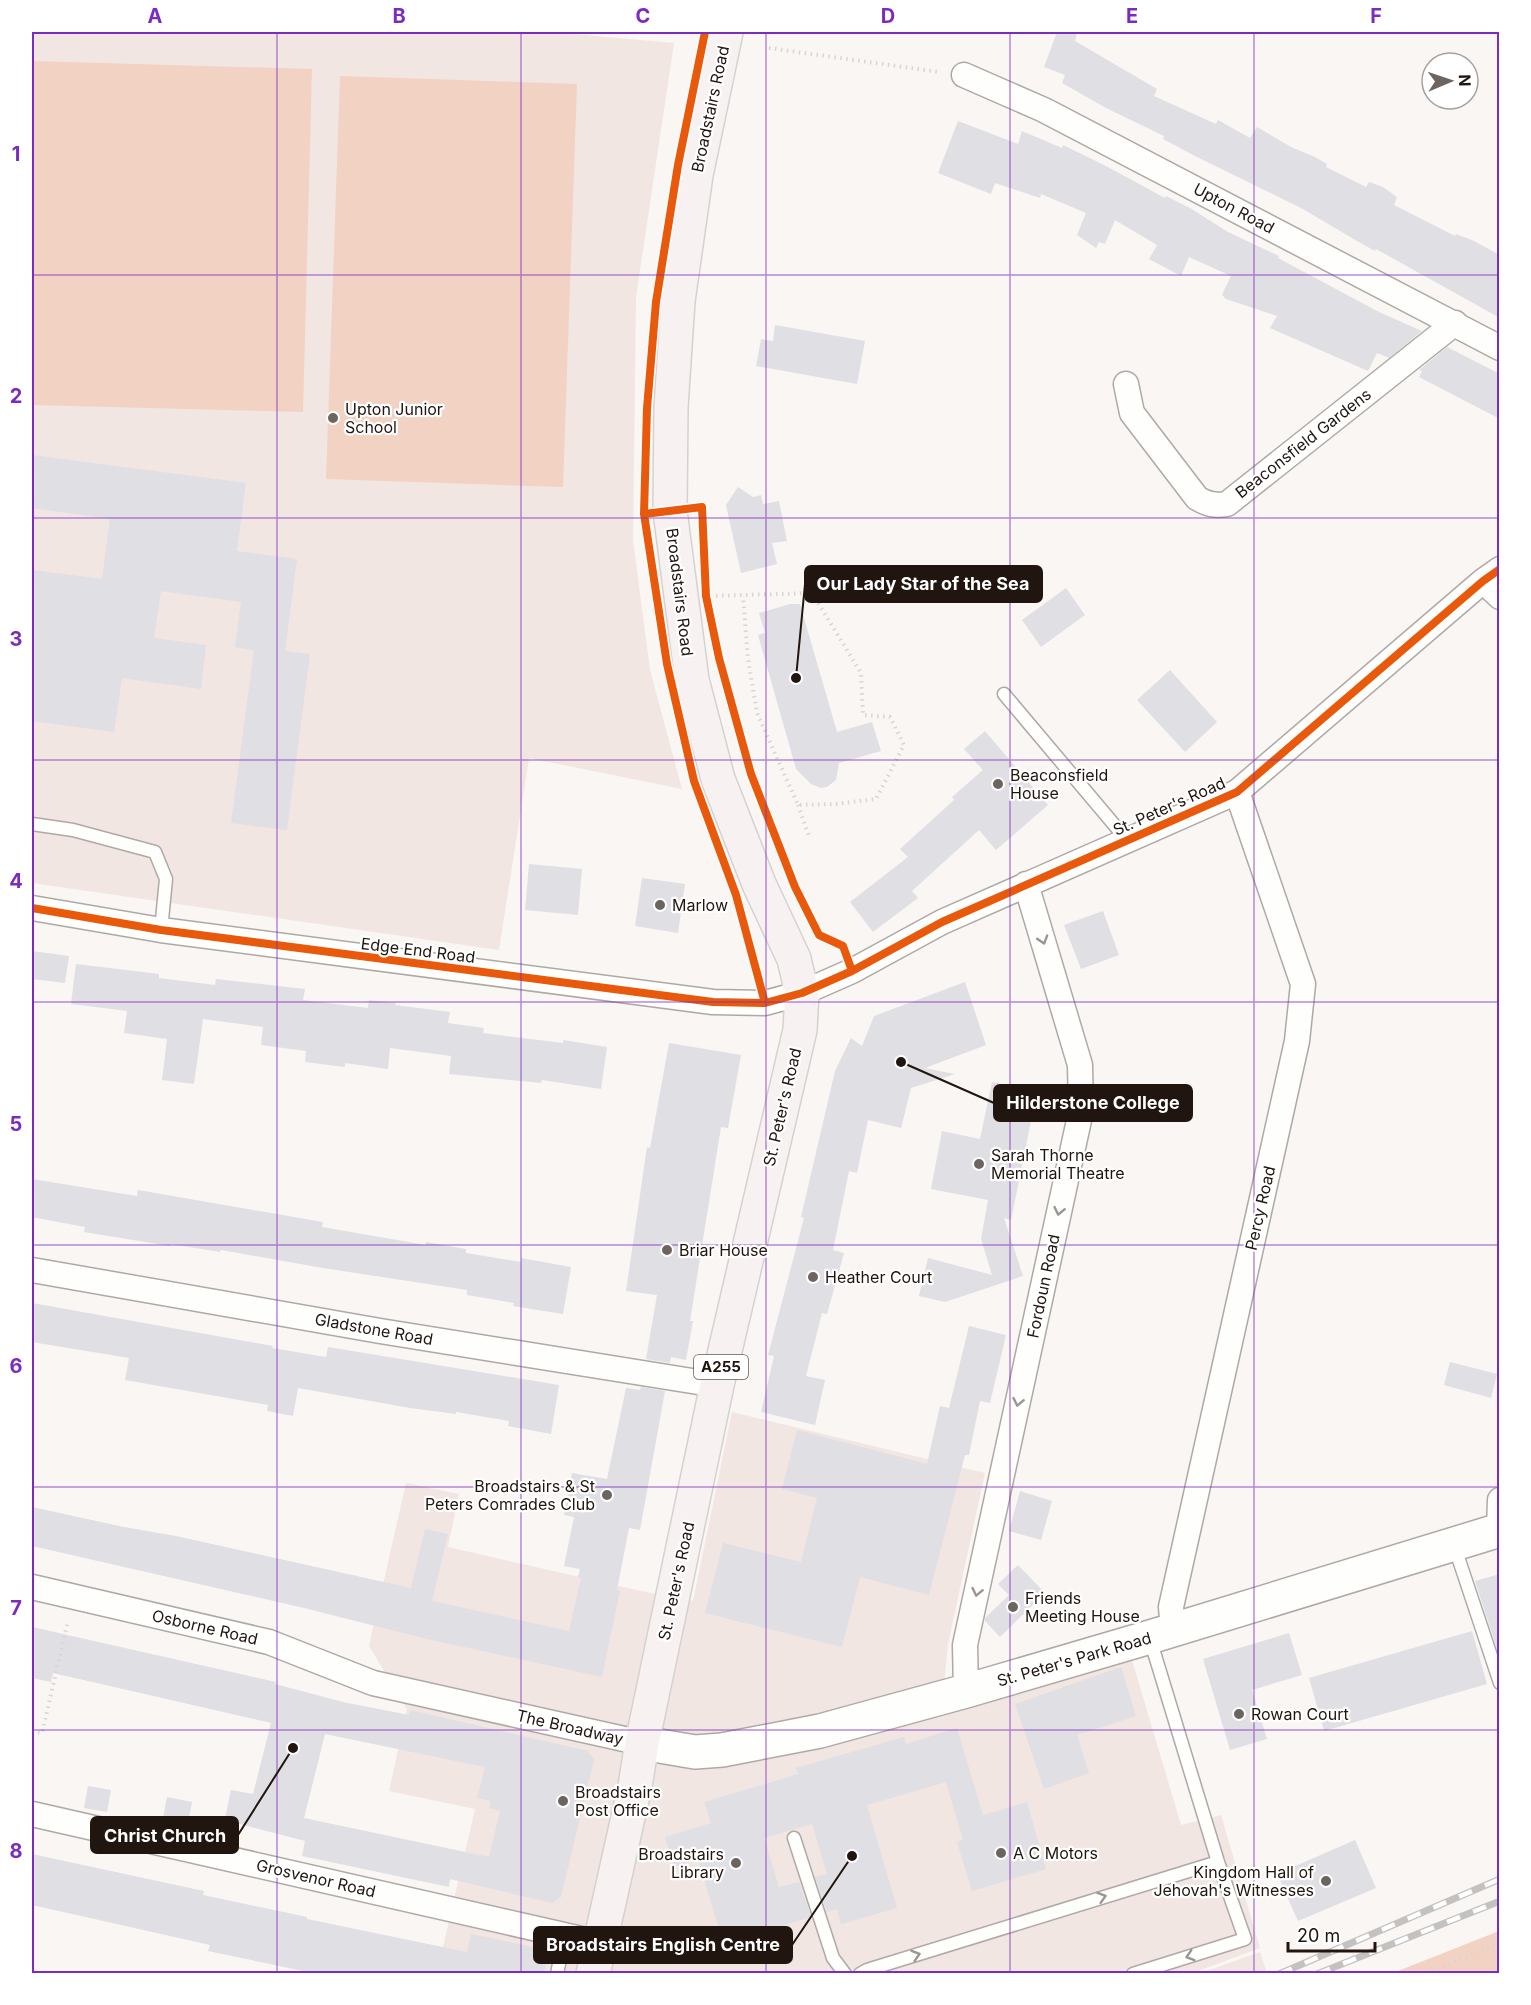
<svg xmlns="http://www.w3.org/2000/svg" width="1531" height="2005" font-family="Inter,sans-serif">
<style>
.built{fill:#f1e6e1}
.green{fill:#f2d2c2}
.building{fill:#e0dfe3;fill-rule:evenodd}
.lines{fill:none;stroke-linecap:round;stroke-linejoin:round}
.service-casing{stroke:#afa9a5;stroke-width:15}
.minor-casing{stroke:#afa9a5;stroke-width:27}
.secondary-casing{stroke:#afa9a5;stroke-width:36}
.primary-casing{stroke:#d4d2d0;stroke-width:36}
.path{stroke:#d7d6d5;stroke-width:4;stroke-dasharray:1.5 4.5;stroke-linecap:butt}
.service{stroke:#fefefd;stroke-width:12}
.minor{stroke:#fefefd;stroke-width:24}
.secondary{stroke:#fefefd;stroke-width:33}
.primary{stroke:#f7f2f1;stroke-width:33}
.rail-casing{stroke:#c3c2c1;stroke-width:7}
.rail{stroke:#fff;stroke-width:4.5;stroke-dasharray:14;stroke-linecap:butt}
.cycleway-casing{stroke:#fff;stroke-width:11}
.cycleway{stroke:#e8590c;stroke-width:8}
.oneway{stroke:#9a9592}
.grid{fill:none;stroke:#7b2cbf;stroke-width:1.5;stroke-opacity:0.55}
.poi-dot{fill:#6c645f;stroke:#fff;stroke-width:2}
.labels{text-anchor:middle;stroke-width:4.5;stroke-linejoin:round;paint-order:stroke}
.shield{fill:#fff;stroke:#635b57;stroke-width:1.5}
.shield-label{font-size:15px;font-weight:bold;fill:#20150f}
.street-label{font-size:16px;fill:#20150f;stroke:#fff}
.poi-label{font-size:16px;fill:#20150f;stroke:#fff;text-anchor:start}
.leader{fill:none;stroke:#20150f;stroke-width:2}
.callout-dot{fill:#20150f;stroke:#fff;stroke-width:2}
.callout{fill:#20150f;stroke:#20150f;stroke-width:2}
.callout-label{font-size:18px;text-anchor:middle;font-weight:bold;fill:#fff}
.neatline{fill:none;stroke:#7b2cbf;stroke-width:2}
.grid-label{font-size:20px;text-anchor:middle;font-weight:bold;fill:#7b2cbf}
</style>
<rect width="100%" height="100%" fill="#f9f6f3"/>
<!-- built -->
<path class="built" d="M32,32H550L674,43L636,297L633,540L650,670L682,789L529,758L499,950L32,883Z
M732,1412L985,1473L948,1644L942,1705L1129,1650L1181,1825L1221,1815L1260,1948L1190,1974L437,1973L475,1809L389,1791L407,1709L369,1646L406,1483L459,1494L448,1547L641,1591L693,1601Z
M1260,1952L1267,1973H1201Z"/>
<!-- green -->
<path class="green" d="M32,61L312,69L303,412L32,405Z
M340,76L577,84L563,487L326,479Z
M1499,1931V1973H1393Z"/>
<!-- building -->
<path class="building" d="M1057,32H1077L1075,41L1157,89L1154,96L1216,124L1218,120L1250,138L1257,127L1291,147L1315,157L1327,164L1326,167L1366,187L1369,182L1383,187L1397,197L1394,205L1455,236L1456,234L1472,240L1500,255V318L1376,249L1375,251L1357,241L1301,208L1197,157L1163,139L1164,136L1106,108L1062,83L1065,75L1044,67Z
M958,121L1018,144L1022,131L1062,148L1063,145L1104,165L1165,198L1166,196L1190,208L1228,232L1279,256L1278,258L1379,312L1422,331L1389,358L1377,353L1368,371L1270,328L1277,316L1226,299L1222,295L1231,276L1189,257L1181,276L1149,259L1157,245L1115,220L1105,244L1099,242L1096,248L1077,235L1086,213L1041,194L1040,198L995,183L991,194L938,173Z
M775,325L865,341L857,384L756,366L761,339L773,341Z
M1447,347L1500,374V419L1419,377L1422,371L1419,370Z
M32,455L246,483L237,551L297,559L285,651L310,654L287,830L231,823L254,650L235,647L241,602L161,591L154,638L206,645L201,689L122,678L114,732L32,721V570L102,579L110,519L32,508Z
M738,487L753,497L761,495L763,504L779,501L787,541L772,543L777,564L741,573L726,505Z
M1066,588L1085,615L1041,647L1022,620Z
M790,604H800L837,732L872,722L881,751L839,763L836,780L827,787L821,788L811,784L796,769L758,635L765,633L759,613Z
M1170,670L1217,722L1185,752L1137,700Z
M985,731L1048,805L996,850L979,830L912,891L918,898L873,932L850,902L908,857L900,849L954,800L952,797L983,770L964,749Z
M529,864L582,869L578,915L525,910Z
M642,878L685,884L678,933L635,926Z
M1103,911L1119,955L1081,969L1064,925Z
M32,951L69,956L65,983L32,979Z
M76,964L159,974V978L215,985L216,979L305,989L303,1000L368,1008L369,1000L396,1003L395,1005L450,1012L448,1023L484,1028L483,1033L563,1043V1040L607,1047L601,1089L542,1080L541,1083L449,1074L451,1056L390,1048L388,1069L345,1063V1067L305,1062L306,1051L261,1045L263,1027L203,1019L194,1084L162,1080L167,1039L124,1033L127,1011L71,1004Z
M965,982L986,1045L925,1068L955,1074L911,1088L901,1128L868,1120L857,1173L849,1171L833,1250L844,1253L827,1314L822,1313L806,1376L825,1380L815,1425L761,1412L774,1356L768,1355L804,1218L801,1217L835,1071L851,1038L862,1046L874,1016Z
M669,1043L741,1055L728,1128L721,1127L690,1321H693L686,1360L671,1357L670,1363L646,1359L657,1295L626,1291L647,1147L650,1148Z
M992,1082L1037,1091L1011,1220L1004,1218L1023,1276L945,1302L919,1296L928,1258L992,1275L981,1239L988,1200L931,1189L942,1131L980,1139Z
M32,1179L137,1196L138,1190L323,1222L322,1227L426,1245V1242L466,1249V1253L521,1262V1258L571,1267L563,1314L513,1306L514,1303L467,1295V1290L323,1268L221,1250L220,1252L171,1244L170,1246L84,1232L85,1227L32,1217Z
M32,1303L273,1346L272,1348L326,1357L328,1347L559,1385L551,1434L508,1426L509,1421L456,1412V1414L410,1408L298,1388L293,1416L267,1411L268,1405L125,1380L129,1358L32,1342Z
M969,1326L1006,1335L990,1403L980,1401L969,1455H965L929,1595L860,1577L842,1647L705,1613L723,1543L801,1562L817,1498L782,1489L797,1430L927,1464L940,1406L949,1408Z
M1450,1362L1497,1374L1491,1398L1444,1385Z
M641,1387L665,1391L640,1530L629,1528L617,1590L620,1591L602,1677L427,1639L304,1608L32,1546V1507L124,1527L176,1536L411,1588L425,1529L448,1534L432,1601L569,1631L581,1578L578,1577L580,1569L564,1566L574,1517L564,1515L572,1473L607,1479L626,1388L640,1390Z
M1020,1491L1052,1501L1041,1540L1009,1531Z
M1018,1565L1045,1593L1000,1637L985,1621V1618L1009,1595L998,1584Z
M1500,1574V1649H1497L1475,1581Z
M32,1627L276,1682L275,1684L343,1702L409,1715L410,1710L588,1751L594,1760L561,1897L552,1903L450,1879L449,1887L302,1856L305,1841L236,1823L237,1821L225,1818L231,1790L253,1794L271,1723L53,1673L51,1682L32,1678ZM325,1734L485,1767L477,1798L491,1801L489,1808L500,1811L489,1857L304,1818Z
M1472,1631L1487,1684L1324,1731L1309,1678Z
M1289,1633L1302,1675L1252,1690L1267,1739L1230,1750L1203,1659Z
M1121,1667L1136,1716L1077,1735L1089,1773L1044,1789L1015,1704Z
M957,1728L983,1815L1027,1802L1046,1869L972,1891L957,1842L963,1840L946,1782L867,1805L897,1908L841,1924L837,1909L827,1912L815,1877L827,1874L812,1824L764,1838L779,1887L799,1882L811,1917L723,1943L698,1859L674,1867L665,1837L711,1823L704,1802L798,1774L796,1768L904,1737L906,1744Z
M88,1786L111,1790L107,1812L84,1808Z
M167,1797L192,1802L187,1829L162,1824Z
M1355,1840L1376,1888L1298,1921L1277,1874Z
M32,1854L204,1891L203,1895L307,1917V1919L467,1952L471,1934L548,1950L544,1974H302L303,1971L208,1951L210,1945L32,1905Z"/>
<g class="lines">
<!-- service casing -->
<g class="service-casing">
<path id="service" d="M1004,694L1127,840
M32,824L73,830L155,852L166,879L161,930
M1454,1545L1500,1683
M794,1838L833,1958L845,1974
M557,1974L565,1934
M860,1974L867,1970L1218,1862
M1133,1974L1245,1939L1218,1862L1150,1639"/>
</g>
<!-- minor casing -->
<g class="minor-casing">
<path id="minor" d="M964,75L1044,110L1500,348
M1126,384L1132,413L1197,498C1207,504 1214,506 1227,504L1455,323
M1483,581L1500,597
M32,908L161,930L713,1002L765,1003L802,993L852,971L942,922L1237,792L1483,581L1500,569
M32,1270L380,1331L717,1385
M1499,1530L1500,1500
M32,1587L269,1642L373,1683L642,1743
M1173,1630L1171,1607L1297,1041L1303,984L1237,792
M966,1691L965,1645L1081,1111L1080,1065L1026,884
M32,1814L599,1943"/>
</g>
<!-- secondary casing -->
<g class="secondary-casing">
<path id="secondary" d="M642,1743L695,1752L722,1750L820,1731L966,1691L1150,1637L1500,1530"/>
</g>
<!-- primary casing -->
<g class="primary-casing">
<path id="primary" d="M593,1974L635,1786L642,1743L717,1385L800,1030L802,993L794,959L759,884L718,779L692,680L670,511L671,407L678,301L696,175L726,32"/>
</g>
<!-- path -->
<path class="path" d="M769,48L939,72
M710,596L812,593L861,673L863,715L890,717L904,745L876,799L836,804L798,805L757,713L748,659L743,596
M798,805L809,836
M32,1731L42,1733L68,1621
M1427,1974L1500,1942
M1486,1974L1500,1968"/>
<!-- service -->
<use href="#service" class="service"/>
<!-- minor -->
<use href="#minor" class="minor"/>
<!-- secondary -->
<use href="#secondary" class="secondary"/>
<!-- primary -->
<use href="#primary" class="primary"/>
<!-- rail casing -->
<g class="rail-casing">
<path id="rail" d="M1279,1974L1500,1879
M1317,1974L1500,1901"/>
</g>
<!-- rail -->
<use href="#rail" class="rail"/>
<!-- cycleway casing -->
<g class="cycleway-casing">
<path id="cycleway" d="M705,32L678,165L656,302L647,408L644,514L667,664L694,781L736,895L765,1003
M644,514L702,507L706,596L719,658L751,774L795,887L819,935L843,946L852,971
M32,908L161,930L713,1002L765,1003L802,993L852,971L942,922L1237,792L1483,581L1500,569"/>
</g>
<!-- cycleway -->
<use href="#cycleway" class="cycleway"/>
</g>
<!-- one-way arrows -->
<defs><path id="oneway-chevron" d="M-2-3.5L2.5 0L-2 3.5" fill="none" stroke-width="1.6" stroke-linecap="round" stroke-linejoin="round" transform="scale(1.5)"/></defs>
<g class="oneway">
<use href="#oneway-chevron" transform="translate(1043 940) rotate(73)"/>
<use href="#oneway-chevron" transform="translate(1059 1211) rotate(102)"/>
<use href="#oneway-chevron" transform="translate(1018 1402) rotate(102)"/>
<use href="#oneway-chevron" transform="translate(977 1592) rotate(102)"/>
<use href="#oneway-chevron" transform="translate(1102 1897) rotate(-17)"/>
<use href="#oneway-chevron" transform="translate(916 1955) rotate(-17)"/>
<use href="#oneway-chevron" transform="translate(1190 1956) rotate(163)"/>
</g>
<!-- grid -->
<path class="grid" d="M277,32V1974M521,32V1974M766,32V1974M1010,32V1974M1254,32V1974M32,275H1500M32,518H1500M32,760H1500M32,1002H1500M32,1245H1500M32,1487H1500M32,1730H1500"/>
<!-- markers -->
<g class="poi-dot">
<circle cx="333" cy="418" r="6"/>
<circle cx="998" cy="784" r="6"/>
<circle cx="660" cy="905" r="6"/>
<circle cx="979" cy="1164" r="6"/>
<circle cx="667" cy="1250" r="6"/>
<circle cx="813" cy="1277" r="6"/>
<circle cx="607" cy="1495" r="6"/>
<circle cx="1013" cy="1607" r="6"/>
<circle cx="1239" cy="1714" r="6"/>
<circle cx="563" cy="1801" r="6"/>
<circle cx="1001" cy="1853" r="6"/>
<circle cx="736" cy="1863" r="6"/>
<circle cx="1326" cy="1881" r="6"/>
</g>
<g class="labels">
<!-- shield labels -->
<rect class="shield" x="694" y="1355" width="54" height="24" rx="4.5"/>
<g class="shield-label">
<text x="721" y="1372">A255</text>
</g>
<!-- street labels -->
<g class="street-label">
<text transform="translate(710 109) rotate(-78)" y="6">Broadstairs Road</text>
<text transform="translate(1234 208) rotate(28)" y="6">Upton Road</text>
<text transform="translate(1303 443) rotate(-38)" y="6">Beaconsfield Gardens</text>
<text transform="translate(680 592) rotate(83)" y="6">Broadstairs Road</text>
<text transform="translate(1169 806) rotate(-24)" y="6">St. Peter's Road</text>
<text transform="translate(418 950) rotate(7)" y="6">Edge End Road</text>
<text transform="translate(782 1107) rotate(-77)" y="6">St. Peter's Road</text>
<text transform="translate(1260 1208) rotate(-77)" y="6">Percy Road</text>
<text transform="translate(1043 1286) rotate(-78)" y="6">Fordoun Road</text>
<text transform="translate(374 1329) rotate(10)" y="6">Gladstone Road</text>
<text transform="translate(676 1581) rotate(-78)" y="6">St. Peter's Road</text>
<text transform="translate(205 1627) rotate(13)" y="6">Osborne Road</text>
<text transform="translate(1074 1659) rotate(-16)" y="6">St. Peter's Park Road</text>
<text transform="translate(570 1727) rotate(13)" y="6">The Broadway</text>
<text transform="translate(316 1878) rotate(13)" y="6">Grosvenor Road</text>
</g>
<!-- poi labels -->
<g class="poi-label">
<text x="345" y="415">Upton Junior<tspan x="345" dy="18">School</tspan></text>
<text x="1010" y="781">Beaconsfield<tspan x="1010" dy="18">House</tspan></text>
<text x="672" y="911">Marlow</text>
<text x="991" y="1161">Sarah Thorne<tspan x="991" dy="18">Memorial Theatre</tspan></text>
<text x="679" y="1256">Briar House</text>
<text x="825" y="1283">Heather Court</text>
<text x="595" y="1492" text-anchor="end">Broadstairs &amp; St<tspan x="595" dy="18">Peters Comrades Club</tspan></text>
<text x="1025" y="1604">Friends<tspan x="1025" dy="18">Meeting House</tspan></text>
<text x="1251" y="1720">Rowan Court</text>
<text x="575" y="1798">Broadstairs<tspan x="575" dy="18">Post Office</tspan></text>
<text x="1013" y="1859">A C Motors</text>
<text x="724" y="1860" text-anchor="end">Broadstairs<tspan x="724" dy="18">Library</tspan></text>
<text x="1314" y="1878" text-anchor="end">Kingdom Hall of<tspan x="1314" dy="18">Jehovah's Witnesses</tspan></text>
</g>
</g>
<!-- callouts -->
<path class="leader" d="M796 678L805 584M901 1062L994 1103M293 1748L238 1835M852 1856L792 1945"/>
<g class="callout-dot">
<circle cx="796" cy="678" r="6"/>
<circle cx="901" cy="1062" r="6"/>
<circle cx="293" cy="1748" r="6"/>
<circle cx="852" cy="1856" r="6"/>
</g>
<g class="callout">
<rect x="805" y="566" width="237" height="36" rx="6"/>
<rect x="994" y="1085" width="198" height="36" rx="6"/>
<rect x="91" y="1817" width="147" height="36" rx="6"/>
<rect x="534" y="1927" width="258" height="36" rx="6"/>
</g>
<g class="callout-label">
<text x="923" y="590">Our Lady Star of the Sea</text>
<text x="1093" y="1109">Hilderstone College</text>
<text x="165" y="1842">Christ Church</text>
<text x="663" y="1951">Broadstairs English Centre</text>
</g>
<!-- border -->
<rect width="1531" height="2005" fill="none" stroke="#ffffff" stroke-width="66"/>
<!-- north arrow -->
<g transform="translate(1450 81) rotate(88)"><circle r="28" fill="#ffffff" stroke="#a6a19f" stroke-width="1.5"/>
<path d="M0-4.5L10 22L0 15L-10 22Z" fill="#6c645f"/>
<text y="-9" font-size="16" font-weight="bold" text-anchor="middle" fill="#20150f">N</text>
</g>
<!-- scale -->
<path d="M1288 1942v9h87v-9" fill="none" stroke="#20150f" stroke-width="3"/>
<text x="1297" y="1942" font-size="18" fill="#20150f" stroke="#ffffff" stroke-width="4.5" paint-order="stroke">20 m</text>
<rect x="33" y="33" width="1465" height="1939" class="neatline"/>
<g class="grid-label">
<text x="155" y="23">A</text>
<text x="399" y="23">B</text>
<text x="643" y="23">C</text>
<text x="888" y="23">D</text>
<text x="1132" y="23">E</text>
<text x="1376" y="23">F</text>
<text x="16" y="161">1</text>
<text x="16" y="403">2</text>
<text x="16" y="646">3</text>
<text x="16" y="888">4</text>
<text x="16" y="1131">5</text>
<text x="16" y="1373">6</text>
<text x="16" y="1615">7</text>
<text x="16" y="1858">8</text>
</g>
</svg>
